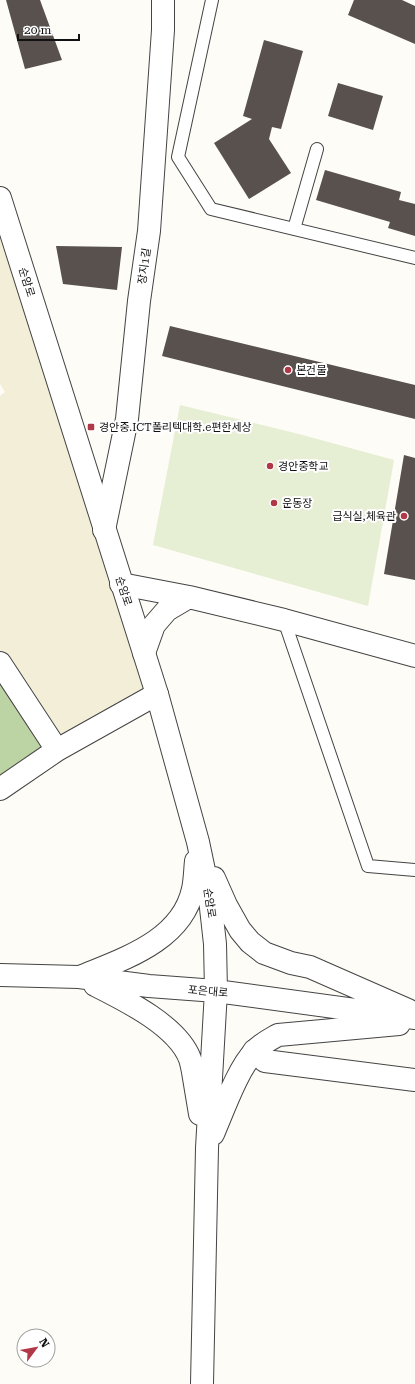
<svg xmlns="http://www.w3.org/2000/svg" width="415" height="1384" font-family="'Roboto Serif','Noto Sans KR',serif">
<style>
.farmland{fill:#f2eed7}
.forest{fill:#bcd4a3}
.pitch{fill:#e6eed3}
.building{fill:#58514e}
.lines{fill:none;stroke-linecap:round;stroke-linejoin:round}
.service-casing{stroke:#444;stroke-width:14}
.minor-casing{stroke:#444;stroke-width:24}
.tertiary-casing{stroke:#444;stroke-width:24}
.service{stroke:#fff;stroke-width:12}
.minor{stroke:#fff;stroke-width:22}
.tertiary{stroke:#fff;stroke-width:22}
.poi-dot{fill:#b13846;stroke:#fff;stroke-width:1.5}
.labels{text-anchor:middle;stroke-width:4;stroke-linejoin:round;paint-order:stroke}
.street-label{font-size:11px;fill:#111;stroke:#fff}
.poi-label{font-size:11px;fill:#111;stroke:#fff;text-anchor:start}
</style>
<rect width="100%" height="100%" fill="#fefcf6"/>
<!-- farmland -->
<path class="farmland" d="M0,198L157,694L57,750L0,663V396L5,392L0,384Z"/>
<!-- forest -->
<path class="forest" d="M0,663L57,750L0,789Z"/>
<!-- pitch -->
<path class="pitch" d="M180,405L299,434L394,460L368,606L153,545Z"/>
<!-- building -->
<path class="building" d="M6,0H40L62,60L25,69Z
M354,0H402L415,6V44L348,15Z
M264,40L303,51L281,129L272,127L269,139L291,173L249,199L214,143L252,119L243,116Z
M338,83L383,96L373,130L328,116Z
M325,170L401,192L399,200L415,204V236L388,228L390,222L316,200Z
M56,246L122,247L117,290L63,284Z
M170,326L415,385V419L162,356Z
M404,455L415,458V580L384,574Z"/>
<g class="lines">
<!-- service casing -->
<g class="service-casing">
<path id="service" d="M212,0L178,157L211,209L415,258
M294,229L317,149
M284,620L368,866L415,870"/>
</g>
<!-- minor casing -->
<g class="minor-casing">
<path id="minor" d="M104,530L127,419L139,301L149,231L163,30V0
M121,584L189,597L284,620L415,656
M144,653L154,625L167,610L189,597
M0,663L57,750
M0,789L57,750L157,694
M254,1051L265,1061L415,1080"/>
</g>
<!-- tertiary casing -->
<g class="tertiary-casing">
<path id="tertiary" d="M0,198L157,694L198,842L210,899L215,944L216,991L207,1148L202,1384
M214,878L226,905L240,930L250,942L264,953L291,963L310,967L408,1010
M0,975L79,977L149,986L216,991L415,1018
M80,977C123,959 182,941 193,889C195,880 195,870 196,861
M95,985C125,1000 178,1026 190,1059C192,1065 193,1072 194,1078C196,1090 198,1102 200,1114
M213,1134C223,1111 238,1068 255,1051C261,1044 269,1040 278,1035L399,1024"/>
</g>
<!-- service -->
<use href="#service" class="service"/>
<!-- minor -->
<use href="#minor" class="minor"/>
<!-- tertiary -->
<use href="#tertiary" class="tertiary"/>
</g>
<!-- markers -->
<g class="poi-dot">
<circle cx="288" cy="370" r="4"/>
<rect x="87" y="423" width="8" height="8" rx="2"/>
<circle cx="270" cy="466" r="4"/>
<circle cx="274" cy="503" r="4"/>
<circle cx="404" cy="516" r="4"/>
</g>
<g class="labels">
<!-- street labels -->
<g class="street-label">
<text transform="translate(144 266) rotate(-82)" y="4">장지1길</text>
<text transform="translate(27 282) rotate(73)" y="4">순암로</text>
<text transform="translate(124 591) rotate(72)" y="4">순암로</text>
<text transform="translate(210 903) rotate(81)" y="4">순암로</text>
<text transform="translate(208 991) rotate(5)" y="4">포은대로</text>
</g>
<!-- poi labels -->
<g class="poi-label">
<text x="296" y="374">본건물</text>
<text x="99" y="431">경안중.ICT폴리텍대학.e편한세상</text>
<text x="278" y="470">경안중학교</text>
<text x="282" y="507">운동장</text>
<text x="396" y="520" text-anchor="end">급식실,체육관</text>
</g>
</g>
<!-- north arrow -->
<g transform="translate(36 1348) rotate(58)"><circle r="19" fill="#ffffff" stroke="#a0a0a0"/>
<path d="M0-3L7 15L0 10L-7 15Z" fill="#b13846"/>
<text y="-6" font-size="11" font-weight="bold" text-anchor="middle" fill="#111111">N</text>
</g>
<!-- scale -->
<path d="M18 34v6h61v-6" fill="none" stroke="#111111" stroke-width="2"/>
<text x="24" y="34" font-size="12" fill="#111111" stroke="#ffffff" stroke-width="3" paint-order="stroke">20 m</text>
</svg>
